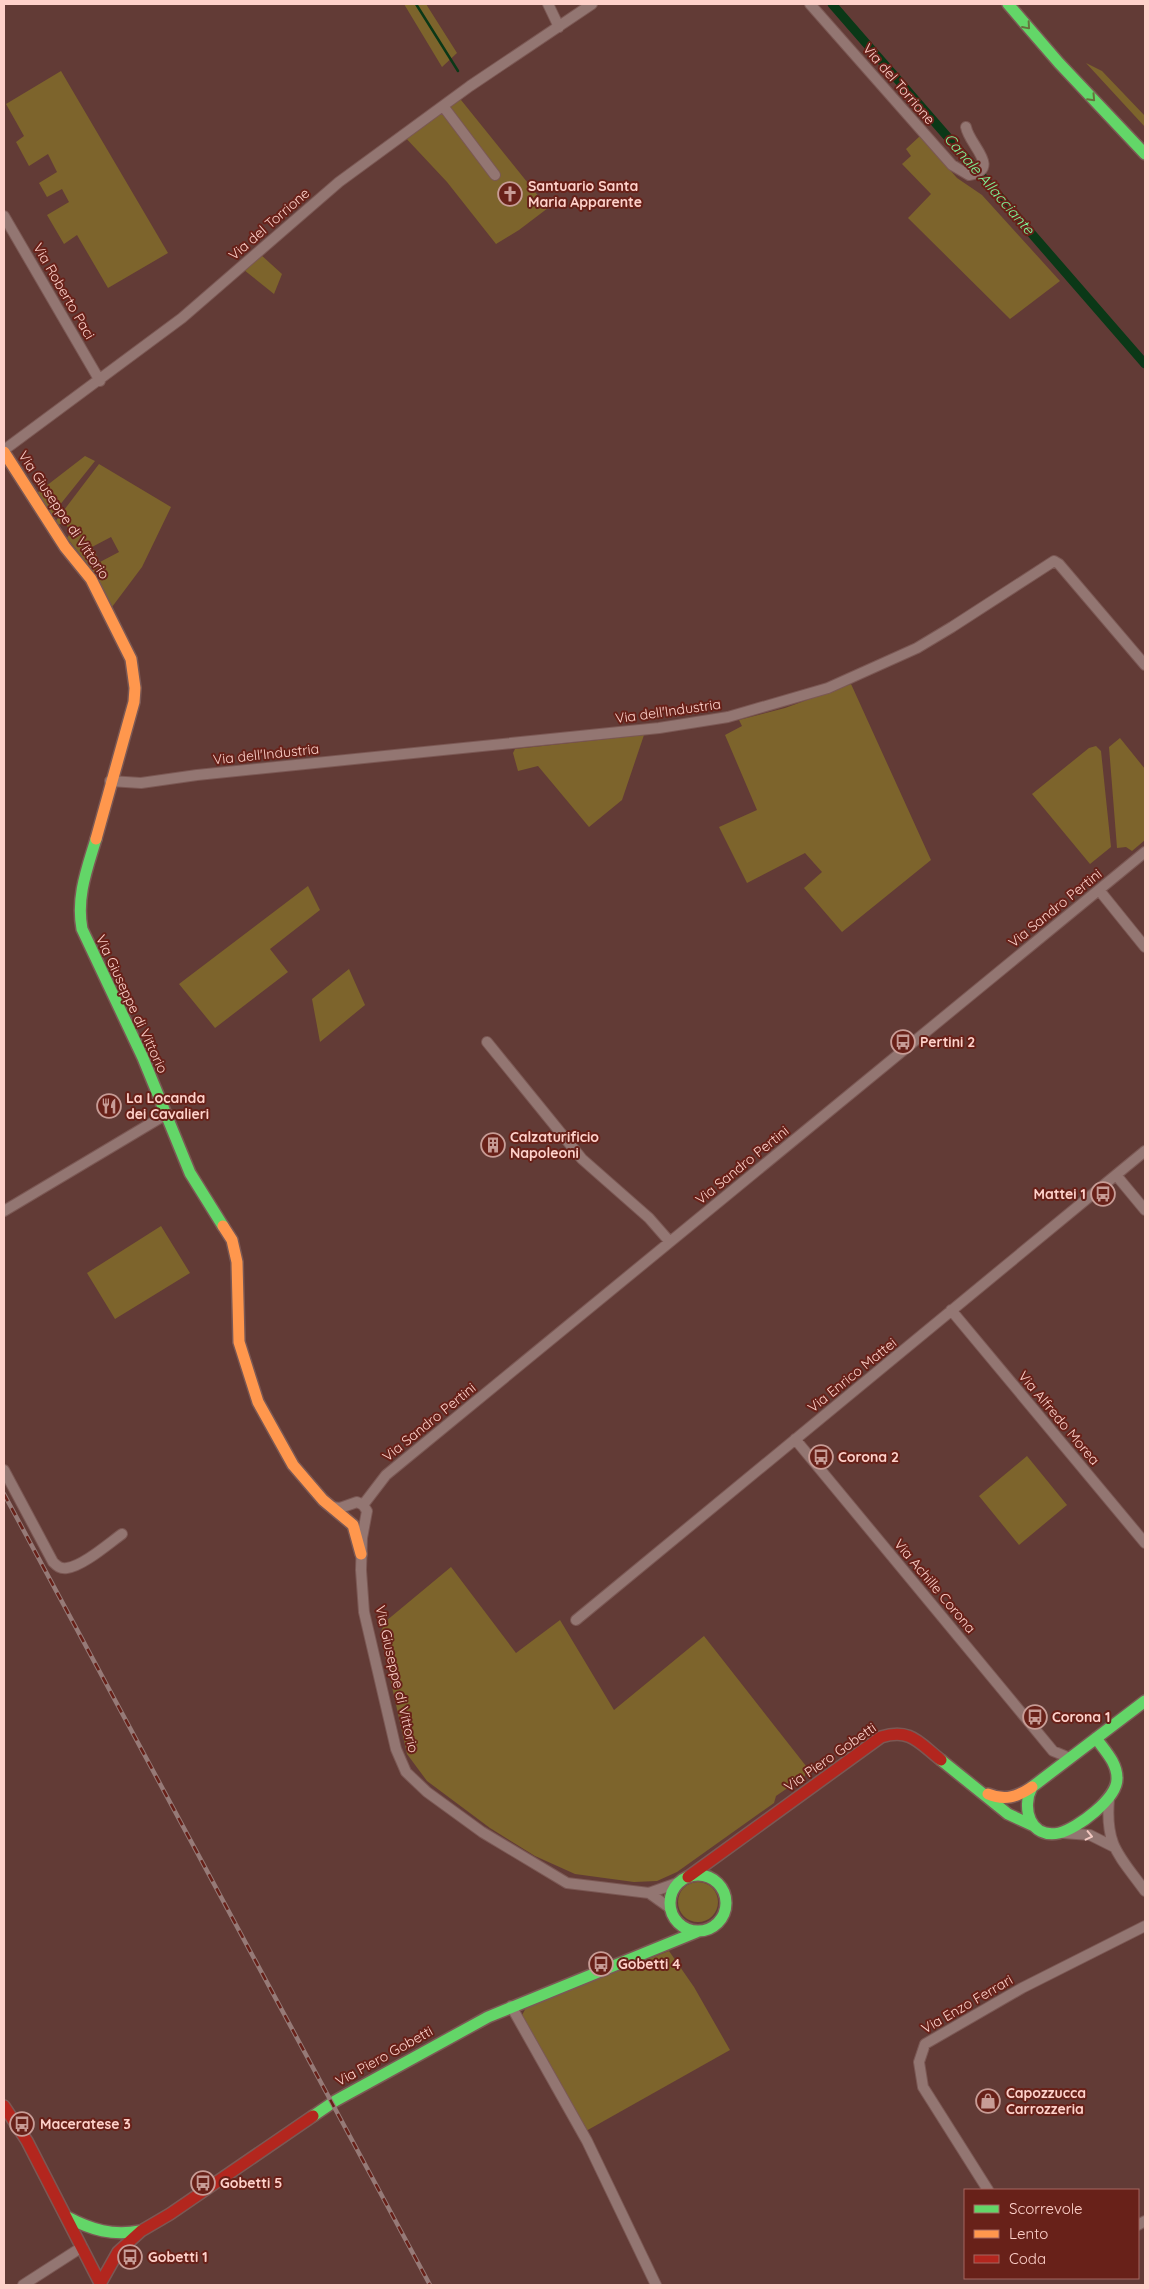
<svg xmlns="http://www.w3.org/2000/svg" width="1149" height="2289" font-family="Quicksand,sans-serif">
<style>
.green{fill:#7d642c;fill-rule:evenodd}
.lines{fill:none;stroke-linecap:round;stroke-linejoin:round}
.stream{stroke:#0b3817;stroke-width:2.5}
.canal{stroke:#0b3817;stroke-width:9}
.street-casing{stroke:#7b5854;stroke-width:12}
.fast-casing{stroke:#7b5854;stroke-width:14}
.slow-casing{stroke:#7b5854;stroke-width:14}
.jam-casing{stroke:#7b5854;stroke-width:14}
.street{stroke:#937672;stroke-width:10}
.fast{stroke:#63d668;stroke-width:11}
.slow{stroke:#ff974d;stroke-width:11}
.jam{stroke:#b3261e;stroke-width:11}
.rail-casing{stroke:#967a77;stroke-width:4.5}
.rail{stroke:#682119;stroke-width:2.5;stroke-dasharray:8;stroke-linecap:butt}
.oneway{stroke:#66723d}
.oneway2{stroke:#f3c8c1}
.labels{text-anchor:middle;stroke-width:4;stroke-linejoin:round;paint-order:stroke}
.street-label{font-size:14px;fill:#fed1ca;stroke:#682119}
.poi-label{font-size:14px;font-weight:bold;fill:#fed1ca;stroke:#682119;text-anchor:start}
.water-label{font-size:15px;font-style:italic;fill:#7ef498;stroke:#682119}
</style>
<rect width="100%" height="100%" fill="#623b36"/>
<!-- green -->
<path class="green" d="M404,4H426L457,53L442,67Z
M1086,63L1102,71L1145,116V127Z
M61,71L168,253L108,288L77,235L64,244L47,215L69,202L62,189L47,197L39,183L57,172L48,154L29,166L16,142L24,136L6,104Z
M457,95L548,208L519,230L496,244L447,182L403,135Z
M920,136L957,178L982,195L1060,281L1010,319L908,218L931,194L902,164L911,156L906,149Z
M260,254L282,274L274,294L244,270Z
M85,456L95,461L51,516L37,493Z
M99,464L171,507L142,567L112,607L98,580L101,576L98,571L94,572L67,538L71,532L65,523L57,525L55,522ZM111,537L119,552L100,562L92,547Z
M851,684L931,860L842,932L804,888L822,872L805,853L747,883L719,827L757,810L725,735L742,726L739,720L785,708Z
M644,735L622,800L589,827L538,766L518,771L513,753L515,749Z
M1120,738L1145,769V840L1132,851L1126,847L1117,848L1109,747Z
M1096,746L1101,751L1111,847L1090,864L1032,794L1089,748Z
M308,886L320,910L270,949L288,972L215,1028L179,984Z
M349,969L365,1005L320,1042L312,999Z
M161,1226L190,1273L115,1319L87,1273Z
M1027,1456L1067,1505L1019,1545L979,1496Z
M451,1567L516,1653L560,1620L614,1710L704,1636L806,1766L805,1776L776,1796L774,1803L677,1872L657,1881L634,1882L575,1874L535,1856L490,1828L427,1781L407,1754L380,1633L386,1621Z
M678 1902a20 20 0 1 1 40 0a20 20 0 1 1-40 0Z
M669,1951L694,1987L730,2050L586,2131L521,2017L527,2006Z"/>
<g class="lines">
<!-- stream -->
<path class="stream" d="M416,4L458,71"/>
<!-- canal -->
<path class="canal" d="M832,4L1145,364"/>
<!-- street casing -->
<g class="street-casing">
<path id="street" d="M548,4L559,27
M810,4L952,165L969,175C1002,169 969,145 966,127
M443,106L495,175
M4,216L100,381
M4,450L182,318L339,182L470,86L592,4
M110,781L141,783L197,775L659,728L728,717L828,688L917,648L952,627L1054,561L1059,564L1145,665
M1099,890L1145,947
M487,1042L582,1159L649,1218L670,1242
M1116,1175L1145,1210
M4,1211L165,1115
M951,1310L1145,1543
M795,1439L1053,1751L1070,1758
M4,1470L53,1562C57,1566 60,1569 67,1568C83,1566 108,1544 122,1534
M363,1505L386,1475L1145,852
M332,1507L340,1508L357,1502L363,1505L367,1511L362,1538L361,1570L364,1612L396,1749L406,1772L427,1792L482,1832L567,1883L649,1893L680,1882
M576,1620L1145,1151
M1109,1799C1105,1846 1119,1855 1145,1891
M1063,1833L1090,1835L1114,1847
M649,1893L670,1908
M511,2006L587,2141L656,2285
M988,2190L923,2087L919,2062L925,2044L1022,1988L1145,1926
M1138,2225L1145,2221
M23,2285L82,2247"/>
</g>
<!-- fast casing -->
<g class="fast-casing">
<path id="fast" d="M1008,4L1059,63L1145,154
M96,839C87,869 76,897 82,929L143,1058L190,1173L223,1226
M1096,1738C1104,1750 1117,1762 1117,1778C1118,1798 1077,1829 1059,1833C1030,1839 1021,1808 1032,1787L1145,1701
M941,1760L1008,1814L1034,1826
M670 1903a28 28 0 1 1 56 0a28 28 0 1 1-56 0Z
M313,2116L335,2101L488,2017L699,1931
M67,2217C92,2230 112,2236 140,2231"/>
</g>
<!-- slow casing -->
<g class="slow-casing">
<path id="slow" d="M4,452L65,547L91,579L131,659L135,688L134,702L96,839
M223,1226L232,1240L237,1262L239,1342L258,1402L293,1465L323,1500L353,1525L361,1554
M988,1794C1005,1801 1017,1797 1032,1787"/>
</g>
<!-- jam casing -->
<g class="jam-casing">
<path id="jam" d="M688,1877L881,1737C911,1728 919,1743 941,1760
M4,2106L27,2141L101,2285
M100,2284L118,2252L141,2231L170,2214L313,2116"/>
</g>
<!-- street -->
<use href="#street" class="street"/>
<!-- fast -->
<use href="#fast" class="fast"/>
<!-- slow -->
<use href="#slow" class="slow"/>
<!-- jam -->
<use href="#jam" class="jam"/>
<!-- rail casing -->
<g class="rail-casing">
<path id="rail" d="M4,1494L430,2285"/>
</g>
<!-- rail -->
<use href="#rail" class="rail"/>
</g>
<!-- one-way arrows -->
<defs><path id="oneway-chevron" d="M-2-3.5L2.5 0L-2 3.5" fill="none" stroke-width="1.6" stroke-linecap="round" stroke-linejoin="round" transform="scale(1.25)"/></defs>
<g class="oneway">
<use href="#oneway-chevron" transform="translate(1027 26) rotate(49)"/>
<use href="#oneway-chevron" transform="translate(1092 98) rotate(47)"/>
</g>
<use class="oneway2" href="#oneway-chevron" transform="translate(1089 1836) rotate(13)"/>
<!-- icons -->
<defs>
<g id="church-ring" transform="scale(1.25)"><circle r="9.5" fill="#682119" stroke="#c79c96" stroke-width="1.5"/><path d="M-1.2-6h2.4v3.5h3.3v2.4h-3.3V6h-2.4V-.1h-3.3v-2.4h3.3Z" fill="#c79c96"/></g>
<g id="bus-ring" transform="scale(1.25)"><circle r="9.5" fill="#682119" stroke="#c79c96" stroke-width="1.5"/><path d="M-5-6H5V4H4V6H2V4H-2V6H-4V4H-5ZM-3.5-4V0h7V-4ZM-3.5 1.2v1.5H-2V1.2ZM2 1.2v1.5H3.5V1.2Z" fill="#c79c96"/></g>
<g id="restaurant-ring" transform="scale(1.25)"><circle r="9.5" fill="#682119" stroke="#c79c96" stroke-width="1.5"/><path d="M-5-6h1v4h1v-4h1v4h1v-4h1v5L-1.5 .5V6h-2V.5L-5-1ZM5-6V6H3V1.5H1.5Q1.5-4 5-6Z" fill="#c79c96"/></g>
<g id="building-ring" transform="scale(1.25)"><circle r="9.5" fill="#682119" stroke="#c79c96" stroke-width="1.5"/><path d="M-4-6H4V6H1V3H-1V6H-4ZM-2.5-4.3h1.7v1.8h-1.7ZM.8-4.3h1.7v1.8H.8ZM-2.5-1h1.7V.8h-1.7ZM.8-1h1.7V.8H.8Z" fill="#c79c96"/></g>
<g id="shop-ring" transform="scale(1.25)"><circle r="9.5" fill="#682119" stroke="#c79c96" stroke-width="1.5"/><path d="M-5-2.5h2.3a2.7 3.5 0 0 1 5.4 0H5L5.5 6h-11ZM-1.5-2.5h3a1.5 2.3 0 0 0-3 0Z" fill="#c79c96"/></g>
</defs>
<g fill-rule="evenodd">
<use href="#church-ring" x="510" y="194"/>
<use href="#bus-ring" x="903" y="1042"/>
<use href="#restaurant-ring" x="109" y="1106"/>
<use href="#building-ring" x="493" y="1145"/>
<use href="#bus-ring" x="1103" y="1194"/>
<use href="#bus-ring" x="821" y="1457"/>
<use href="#bus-ring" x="1035" y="1717"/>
<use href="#bus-ring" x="601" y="1964"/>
<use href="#shop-ring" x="988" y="2101"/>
<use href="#bus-ring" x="22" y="2124"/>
<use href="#bus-ring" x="203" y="2183"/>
<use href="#bus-ring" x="130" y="2257"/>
</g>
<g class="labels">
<!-- street labels -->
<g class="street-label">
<text transform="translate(899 84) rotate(49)" y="5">Via del Torrione</text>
<text transform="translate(269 224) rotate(-41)" y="5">Via del Torrione</text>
<text transform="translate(64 291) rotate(60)" y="5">Via Roberto Paci</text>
<text transform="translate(64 515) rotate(56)" y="5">Via Giuseppe di Vittorio</text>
<text transform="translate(668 711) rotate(-8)" y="5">Via dell'Industria</text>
<text transform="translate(266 754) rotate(-6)" y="5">Via dell'Industria</text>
<text transform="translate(1055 908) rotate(-39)" y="5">Via Sandro Pertini</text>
<text transform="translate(132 1004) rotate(65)" y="5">Via Giuseppe di Vittorio</text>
<text transform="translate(742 1165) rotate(-39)" y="5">Via Sandro Pertini</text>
<text transform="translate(852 1375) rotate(-39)" y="5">Via Enrico Mattei</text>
<text transform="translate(1059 1418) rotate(50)" y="5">Via Alfredo Morea</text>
<text transform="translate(429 1422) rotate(-39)" y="5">Via Sandro Pertini</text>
<text transform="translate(935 1586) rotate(50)" y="5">Via Achille Corona</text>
<text transform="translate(397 1679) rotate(77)" y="5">Via Giuseppe di Vittorio</text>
<text transform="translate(830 1757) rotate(-35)" y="5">Via Piero Gobetti</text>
<text transform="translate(967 2004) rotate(-30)" y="5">Via Enzo Ferrari</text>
<text transform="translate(384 2056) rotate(-29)" y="5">Via Piero Gobetti</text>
</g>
<!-- poi labels -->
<g class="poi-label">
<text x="528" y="191">Santuario Santa<tspan x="528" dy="16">Maria Apparente</tspan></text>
<text x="920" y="1047">Pertini 2</text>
<text x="126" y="1103">La Locanda<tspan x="126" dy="16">dei Cavalieri</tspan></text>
<text x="510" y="1142">Calzaturificio<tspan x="510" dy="16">Napoleoni</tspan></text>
<text x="1086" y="1199" text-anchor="end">Mattei 1</text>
<text x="838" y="1462">Corona 2</text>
<text x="1052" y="1722">Corona 1</text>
<text x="618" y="1969">Gobetti 4</text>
<text x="1006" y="2098">Capozzucca<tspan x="1006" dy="16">Carrozzeria</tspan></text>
<text x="40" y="2129">Maceratese 3</text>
<text x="220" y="2188">Gobetti 5</text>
<text x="148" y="2262">Gobetti 1</text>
</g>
<!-- water labels -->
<g class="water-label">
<text transform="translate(989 184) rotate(49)" y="5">Canale Allacciante</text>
</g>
</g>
<!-- border -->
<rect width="1149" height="2289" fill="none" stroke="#fed1ca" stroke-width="10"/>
<!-- legend -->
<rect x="964" y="2189" width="175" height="90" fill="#682119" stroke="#a46760"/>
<rect x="974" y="2205" width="25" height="8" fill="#63d668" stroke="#a46760"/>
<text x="1009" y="2214" font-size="15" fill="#fed1ca">Scorrevole</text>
<rect x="974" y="2230" width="25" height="8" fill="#ff974d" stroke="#a46760"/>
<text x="1009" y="2239" font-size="15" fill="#fed1ca">Lento</text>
<rect x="974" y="2255" width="25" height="8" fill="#b3261e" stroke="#a46760"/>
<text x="1009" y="2264" font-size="15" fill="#fed1ca">Coda</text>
</svg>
